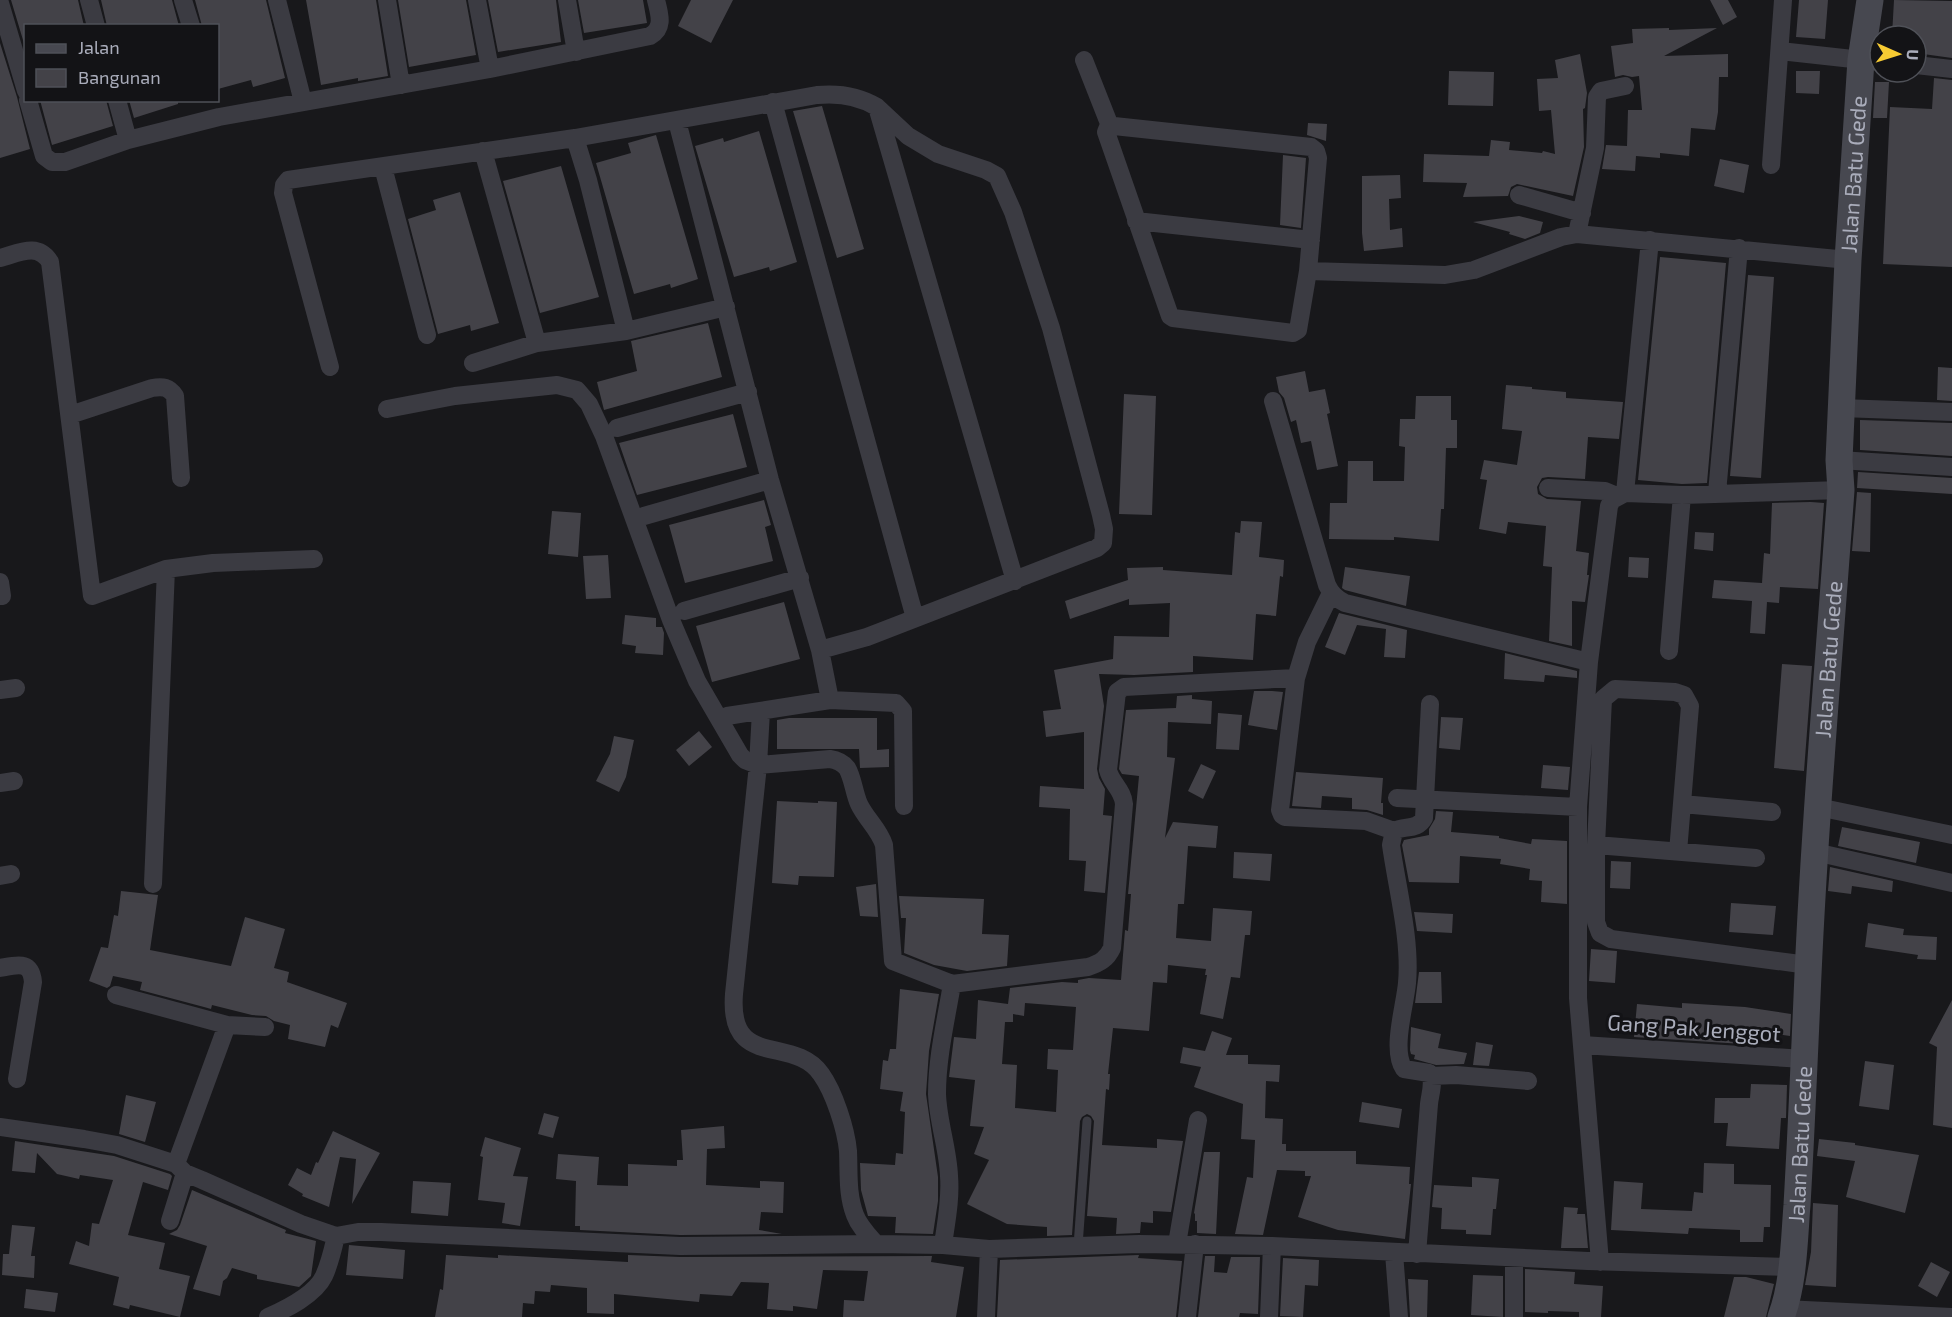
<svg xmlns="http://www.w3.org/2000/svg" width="1952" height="1317" font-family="'Exo 2',sans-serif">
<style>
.building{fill:#434248;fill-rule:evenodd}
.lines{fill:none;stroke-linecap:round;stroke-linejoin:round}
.lane{stroke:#3b3b42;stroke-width:9}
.street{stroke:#3b3b42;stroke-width:18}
.secondary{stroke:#474850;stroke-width:27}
.labels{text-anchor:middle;stroke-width:6;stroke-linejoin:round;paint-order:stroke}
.street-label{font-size:22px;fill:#aaadbb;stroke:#131316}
</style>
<rect width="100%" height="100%" fill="#18181b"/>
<!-- building -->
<path class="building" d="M11,0H78L84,26H26V50Z
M101,0H172L179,26H107Z
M195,0H266L285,78L253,87L251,80L218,89V26H202Z
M306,0H376L388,76L358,81V78L321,85Z
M398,0H466L476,55L409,67Z
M488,0H556L561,42L498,52Z
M578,0H643L647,23L584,33Z
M691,0H733L711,43L678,26Z
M1710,0H1728L1737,17L1723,25Z
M1799,0H1828L1825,39L1796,37Z
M1894,0L1952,1V58L1916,53V36H1892Z
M1669,28V30L1717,28L1664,56L1728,54V77H1719L1718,112L1715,130L1691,128L1689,156L1660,153V158L1636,156L1635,171L1602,169L1606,145L1627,146L1628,110H1642L1639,76L1632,77L1623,75L1615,77L1611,46L1633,43L1632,29Z
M0,43L17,97L30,149L0,158Z
M1580,54L1587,93L1585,108L1583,109L1584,147L1573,196L1517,184L1511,187L1508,196L1463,197L1467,183L1423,182L1424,154L1489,156L1491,140L1510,142L1509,150L1542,153L1543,151L1555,154L1551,110L1539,111L1537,79L1558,78L1555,60Z
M1449,71L1494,72L1493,106L1448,105Z
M1796,71H1820L1819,94L1796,93Z
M1934,78L1952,80V267L1883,264L1890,107L1932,109Z
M1875,82H1889L1887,118H1873Z
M40,100H106L113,126L52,145Z
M129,100H178V104L134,118Z
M822,106L864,249L837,258L793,111Z
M1308,123L1327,124L1326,141L1307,135Z
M759,131L797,262L770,271L769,267L734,277L695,146L723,138L724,142Z
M656,135L698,279L671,288L670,284L634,294L596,163L631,153L628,143Z
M1283,155L1306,158L1301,228L1280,225Z
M1720,159L1749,165L1744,193L1714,186Z
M561,166L599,297L540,313L503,181Z
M1400,175L1401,198L1389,199L1390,230L1402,228L1403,247L1364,251L1362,233V176Z
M460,192L499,323L471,331L470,325L438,334L408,219L436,210L433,200Z
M1519,216L1543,222L1540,233L1525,239L1509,234L1510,232L1473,222Z
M1660,257L1726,263L1707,483L1682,484L1638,480Z
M1748,275L1774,277L1761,478L1730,476Z
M708,323L722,377L604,410L597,382L637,371L631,341Z
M1938,367L1952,368V401L1937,400Z
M1305,371L1309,392L1325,389L1330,413L1327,414L1338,466L1317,470L1311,441L1301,443L1296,420L1291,422L1284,398L1279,392L1276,377Z
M1506,385L1532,387V389L1566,392V398L1623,402L1619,439L1588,437L1585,479L1548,477L1542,478L1537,487L1538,494L1547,499L1581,501L1576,551L1589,553L1587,575H1589L1585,602L1572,601V646L1549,641L1552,567L1543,566L1546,526L1508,522L1506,534L1479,529L1487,480L1480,479L1484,460L1517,465L1522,431L1502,429Z
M1124,394L1156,396L1152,515L1119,514Z
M1416,396H1451V420H1457V448H1446L1444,509H1441L1439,541L1394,537V540L1329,539L1330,503H1347L1348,461H1373V481H1404L1405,447L1399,446L1400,419H1415Z
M733,414L747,467L637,495L619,443Z
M1860,420L1952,423V456L1860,450Z
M1858,472L1952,478V494L1857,488Z
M1857,492L1871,493L1870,552L1852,551Z
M764,500L771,525L765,527L773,561L685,583L669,525Z
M1811,502L1824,503L1818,589L1780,587L1779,603L1767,602L1765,634L1750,633L1752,601L1712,598L1714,580L1762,583L1764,553L1770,554L1772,503Z
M552,511L581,513L578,557L548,554Z
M1241,521L1262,522L1259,557L1284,560L1283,577L1280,576L1276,616L1256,614L1253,660L1193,656V672L1134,675L1099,674L1104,706L1097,769L1099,778L1105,789L1103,815L1112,816L1105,893L1084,891L1086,861L1069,860L1070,809L1039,807L1040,786L1084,789V732L1046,737L1043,711L1061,709L1054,670L1113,659L1114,636L1169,637L1170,603L1129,605V599L1070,619L1065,601L1128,580L1127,568L1163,567V570L1232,575L1235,532L1240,533Z
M1695,532L1714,533L1713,551L1694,549Z
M608,555L611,598L586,599L583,556Z
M1629,557L1649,558L1648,578L1628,577Z
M1345,567L1410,576L1406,606L1345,590L1342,588Z
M784,602L800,659L712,682L696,626Z
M1339,613L1407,630L1405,658L1384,657L1386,629L1357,625L1345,655L1325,647Z
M625,615L656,618V627H662L664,633L663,655L635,653L636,646L622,644Z
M1505,653L1577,671V678L1545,675L1544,682L1504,679Z
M1782,664L1812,666L1804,771L1774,768Z
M1254,691H1272L1283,692L1277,730L1248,725Z
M1192,695V699L1212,701L1211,724L1168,722L1167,757L1175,758L1165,838L1173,822L1218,826L1216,848L1188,846L1184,904H1178L1176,938L1211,941L1213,908L1252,911L1250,935H1245L1240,978L1231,977L1223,1019L1200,1014L1207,975H1205L1206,969L1168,965L1167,983L1153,982L1149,1031L1113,1028L1108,1074H1110L1109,1090L1106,1089L1102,1145L1157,1148V1139L1183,1141L1171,1212L1153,1211V1223L1141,1222L1140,1233L1116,1234L1117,1218L1087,1216L1094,1121L1091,1116L1087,1114L1082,1117L1080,1121L1072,1235L1047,1236V1227L1007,1224L967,1204L989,1160L974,1154L984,1127L970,1126L975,1080L949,1077L954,1037L976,1039L978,1000L1008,1004L1010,988L1062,982L1078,983V980L1089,978L1121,980L1125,930L1128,931L1131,894H1128L1139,776L1122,774L1119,769L1126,710L1176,708L1177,696ZM1025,1003L1076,1007L1073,1050L1048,1049L1047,1069L1058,1070L1056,1112L1015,1108L1017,1065L1002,1064L1005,1022H1013V1014L1024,1016Z
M1218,713L1242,715L1239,750L1216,749Z
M1441,717L1463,718L1460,750L1439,748Z
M789,718H877V750L889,749V767L860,768L859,749H777V720Z
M699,731L712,747L689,766L676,750Z
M614,736L634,740L626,777L619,792L596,781L610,754Z
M1201,764L1216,771L1203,799L1188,791Z
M1543,765L1570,767L1568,790L1541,788Z
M1296,772L1383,778L1381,803H1383V815L1367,810L1352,809V798L1322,796L1321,808L1292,806Z
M777,801L818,803V801L837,802L834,877L799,876L798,885L772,883Z
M1436,811L1453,812L1451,832L1499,836V838L1531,844L1532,839L1567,841V904L1541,902L1542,881L1529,880L1530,869L1500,864L1501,859L1460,856L1459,883L1409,882L1402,845L1404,840L1429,835V829L1435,819Z
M1842,827L1920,842L1916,863L1838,846Z
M1234,852L1272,854L1270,881L1233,878Z
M1611,861L1631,862L1630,889L1610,888Z
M1830,867L1893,881L1892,892L1852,886L1851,894L1828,891Z
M876,884L878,917L860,916L856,887Z
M121,891L158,895L150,950L231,966L245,917L285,929L274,968L289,972L287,982L347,1003L338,1028L331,1025L325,1047L288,1039L290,1025L274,1021L266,1016L252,1015L212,1005L211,1009L204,1007L140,990L142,982L113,976L110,986L107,988L89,981L101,947L108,948L114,915L118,916Z
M899,896L984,899L982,934L1009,935L1007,966L967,971L934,965L904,953L906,918H901Z
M1731,903L1776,906L1773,935L1729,932Z
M1414,912L1453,914L1452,933L1417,931Z
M1868,923L1904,929L1903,935L1937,937L1936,960L1917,959L1918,955L1865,947Z
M1591,949L1617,951L1615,983L1589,981Z
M1419,972H1441L1442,1003H1415Z
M900,989L939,994L929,1051L926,1094L938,1177V1201L933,1234L895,1233L896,1217L868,1216L861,1190L860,1163L895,1165L896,1153L903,1154L905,1112L900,1111L903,1092L880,1089L883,1060L888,1061L890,1049H896Z
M1952,1000V1128L1933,1125L1937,1047L1929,1043Z
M1682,1003L1745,1007L1791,1014L1790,1036L1744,1029L1743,1044L1634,1037L1637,1004L1682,1008Z
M1411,1027L1441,1034L1438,1048L1467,1053L1464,1064L1436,1065L1414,1059L1415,1055L1411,1054L1410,1050Z
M1212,1031L1232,1038L1226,1055H1248V1064L1280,1065L1279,1082L1266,1081L1265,1118L1283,1119L1282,1144H1286V1151H1356V1164L1410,1167L1409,1184H1411L1405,1239L1338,1230L1298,1217L1311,1176H1305V1171L1277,1170L1263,1235L1235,1234L1247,1177L1253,1178L1255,1140L1241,1139L1243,1104L1194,1087L1201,1067L1180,1063L1183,1047L1205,1051Z
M1476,1042L1493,1045L1489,1066L1473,1065Z
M1865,1061L1894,1065L1889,1110L1859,1106Z
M1751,1084L1787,1085L1786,1118H1781L1779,1149L1726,1146L1728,1123H1714L1715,1098H1750Z
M126,1095L156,1102L145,1142L119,1134Z
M1362,1102L1402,1109L1399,1128L1359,1122Z
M544,1113L559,1117L553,1138L538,1134Z
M724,1126L725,1148L707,1149L706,1185L760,1188V1181L784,1182L783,1213L761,1212L759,1230L782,1234L680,1235L580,1230V1226H575L576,1181L556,1179L558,1154L599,1157L597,1185L628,1186V1164L677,1166V1160H683L681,1130Z
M333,1131L380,1153L352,1204L356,1159L340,1157L329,1207L302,1196L303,1194L288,1185L297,1168L311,1175L316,1162L318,1163Z
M485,1137L521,1148L513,1176L528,1177L520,1226L502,1223L505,1203L478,1200L483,1157L480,1156Z
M1819,1139L1855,1143V1145L1919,1155L1905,1213L1846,1197L1855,1161L1817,1156Z
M15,1141L114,1156L170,1174L172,1176L168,1190L143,1182L128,1235L165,1243L159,1269L190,1276L180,1317L130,1305L129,1309L113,1305L119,1277L69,1264L76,1241L89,1246L92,1223L99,1224L113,1180L80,1175L79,1179L57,1174L37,1153L35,1173L12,1171Z
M1204,1152H1220L1216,1234L1197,1233V1221H1195V1214L1194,1213Z
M1704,1163L1734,1164V1184L1771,1185L1770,1227H1764L1763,1242H1740V1230L1689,1228L1688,1234L1611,1230L1614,1181L1643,1183L1641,1209L1692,1211L1694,1192L1703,1193Z
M1472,1177L1499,1179L1496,1209H1493L1491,1235L1466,1234V1230L1441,1229L1442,1208L1432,1207L1434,1185L1472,1187Z
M413,1181L451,1183L448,1216L411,1213Z
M192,1190L286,1230L285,1233L316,1241L311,1276L299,1287L257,1279V1275L232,1268L227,1278L223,1281L220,1296L193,1289L207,1246L169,1234L177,1230L180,1225Z
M1813,1203L1838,1205L1836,1287L1805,1285L1811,1252Z
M1564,1207L1578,1208L1577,1214H1585L1588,1248H1561Z
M12,1225L35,1227L31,1256H35L34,1278L2,1275L3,1254H9Z
M349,1245L405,1250L403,1279L346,1275Z
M446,1255L498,1258V1255L628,1262V1255L680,1257L932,1256L931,1262L964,1267L956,1317H843L844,1300L864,1301L868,1271L823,1270L817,1309L793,1306V1311L767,1309L769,1283L741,1282L732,1296L700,1294L699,1302L614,1294V1314L587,1313V1288L551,1285L550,1292L535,1291L534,1304L523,1303L522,1317H435L440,1289L443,1290Z
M1139,1255L1138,1258L1182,1261L1176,1317H997L1000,1260Z
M1205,1256H1215L1214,1272L1227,1273L1231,1257H1260L1258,1314L1240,1313L1239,1317H1198Z
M1283,1258L1319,1260L1318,1286L1305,1285L1303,1317L1280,1316Z
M1931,1262L1950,1272L1937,1297L1918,1286Z
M1525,1269L1575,1272L1574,1284L1603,1286L1601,1317H1579V1312L1548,1311V1313L1525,1312Z
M1473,1275L1503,1276V1317L1471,1315Z
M1734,1277H1746L1774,1284L1766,1317H1724Z
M1408,1279L1428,1280L1427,1317H1410Z
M26,1289L58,1293L55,1312L24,1308Z"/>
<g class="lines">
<!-- lane -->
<path class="lane" d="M1078,1246L1087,1121"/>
<!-- street -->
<path class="street" d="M89,0L96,26
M183,0L191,26
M277,0L303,102
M387,0L401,85
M477,0L490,69
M567,0L576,52
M0,3L26,91
M1780,51L1880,62
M1084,60L1110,126
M1916,65L1952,69
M28,100L44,156L52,162H65L128,140L219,117L490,69L650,36C665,28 659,13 656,0
M117,100L128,140
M773,102L915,618
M677,121L770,480L820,650L830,700
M1114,126L1311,147L1316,151L1318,158L1308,271L1298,330L1293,333L1173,318L1170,316L1106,132L1108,127Z
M483,151L537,343
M1771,165L1783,0
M383,167L427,335
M1519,195L1582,213
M1136,221L1311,240
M1577,234L1595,148L1597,97L1601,91L1625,86
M0,258C19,253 38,242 50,262L92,596L166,569L213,563L314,559
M1308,271L1445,275L1474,270L1561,237L1577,234L1848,260
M626,331L588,180L575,138L817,95C838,93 859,96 877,107L1015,581
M473,363L537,343L626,331L726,307
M330,367L283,193L284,185L288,180L575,138
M1273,401L1327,585C1331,594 1336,599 1345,603L1589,662
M1841,408L1952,412
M387,409L455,396L557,385L577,390L589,404L604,436L671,620L697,681L740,755L745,760L758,765L830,759C837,760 842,762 847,768C853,778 854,793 859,804C866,819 879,829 884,845L893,961L952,984L1088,967C1100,963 1107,959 1112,948L1124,804C1123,790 1111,783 1108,770L1117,692L1124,687L1296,678
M70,415L152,388C163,386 169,387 175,396L181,478
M617,428L748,392
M1839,460L1952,467
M1548,488L1605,491L1617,496
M1625,493L1650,240
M1717,493L1739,248
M644,516L770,480
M0,582L2,596H0
M1331,593L1307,642L1296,678L1280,810L1282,815L1285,817L1366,821L1394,831
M684,611L800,578
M820,650L867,637L1097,548L1103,543L1104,529L1101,515L1051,328L1013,212L997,176L986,170L938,154L908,136L878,108
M1669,651L1682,495
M0,690L16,688
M761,711L758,765L734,994C728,1071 793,1034 821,1074C834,1092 846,1129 848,1151C849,1173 847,1194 855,1215C859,1226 868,1235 876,1244
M727,716L830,700L896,703L903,711L904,806
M0,783L14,781
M1397,798L1578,807
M1682,804L1772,812
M1818,807L1952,835
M1596,845L1756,858
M1678,852L1690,706L1684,695L1675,692L1615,689L1603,699L1596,845V922L1600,933L1611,939L1808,965
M1815,852L1952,883
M0,876L11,874
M153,884L166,569
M0,968C17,965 31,960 33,982L17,1079
M116,995L227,1025L265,1027
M1582,1045L1804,1059
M1431,1076L1456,1075L1528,1081
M0,1127L84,1139L117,1145L176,1164L185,1173L202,1180L301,1224L336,1236L358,1232H381L680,1246L876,1244L943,1245L989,1249L1139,1244L1272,1246L1588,1261L1791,1267
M176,1164L227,1025
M170,1221L185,1173
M1177,1244L1198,1120
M943,1245C946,1223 951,1199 949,1176C948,1149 938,1122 937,1094C937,1057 946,1020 952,984
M1394,1253L1399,1317
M1417,1254L1429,1104C1430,1094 1435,1081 1429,1073L1404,1069C1391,1050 1405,1006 1407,983C1411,940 1397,888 1391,845L1394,831C1405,825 1417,831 1424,818L1430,704
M1600,1262L1578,998V807L1589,662L1609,506L1612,500L1625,493L1682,495L1841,490
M1784,1309L1952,1317
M268,1317C286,1309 315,1295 324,1276C330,1263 333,1249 336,1236
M986,1317L989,1249
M1187,1317L1195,1244
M1269,1317L1272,1246
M1514,1317V1258"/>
<!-- secondary -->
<path class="secondary" id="s1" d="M1781,1317C1794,1283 1794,1241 1797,1205C1801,1136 1804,1066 1807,997C1814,828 1829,659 1841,490L1839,460L1848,260L1861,60L1870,0"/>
</g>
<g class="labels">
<!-- street labels -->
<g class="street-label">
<text dy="8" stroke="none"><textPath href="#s1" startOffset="1146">Jalan Batu Gede</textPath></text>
<text dy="8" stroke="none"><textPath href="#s1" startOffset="660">Jalan Batu Gede</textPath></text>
<text transform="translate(1694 1028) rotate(4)" y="8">Gang Pak Jenggot</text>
<text dy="8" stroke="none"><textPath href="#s1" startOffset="174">Jalan Batu Gede</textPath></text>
</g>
</g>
<!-- legend -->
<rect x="24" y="24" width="195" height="78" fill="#131316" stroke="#4f5158" stroke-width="1.5"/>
<rect x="36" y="44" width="30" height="9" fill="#474850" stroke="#4f5158" stroke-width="1.5"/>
<text x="78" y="54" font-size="18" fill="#aaadbb">Jalan</text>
<rect x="36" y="69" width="30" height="18" fill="#434248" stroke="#4f5158" stroke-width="1.5"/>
<text x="78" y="84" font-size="18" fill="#aaadbb">Bangunan</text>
<!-- north arrow -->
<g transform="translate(1898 54) rotate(93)"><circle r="28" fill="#131316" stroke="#4f5158" stroke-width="1.5"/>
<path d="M0-4.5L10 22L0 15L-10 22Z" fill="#f7cb33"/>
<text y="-9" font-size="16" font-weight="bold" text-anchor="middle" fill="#aaadbb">U</text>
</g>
</svg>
